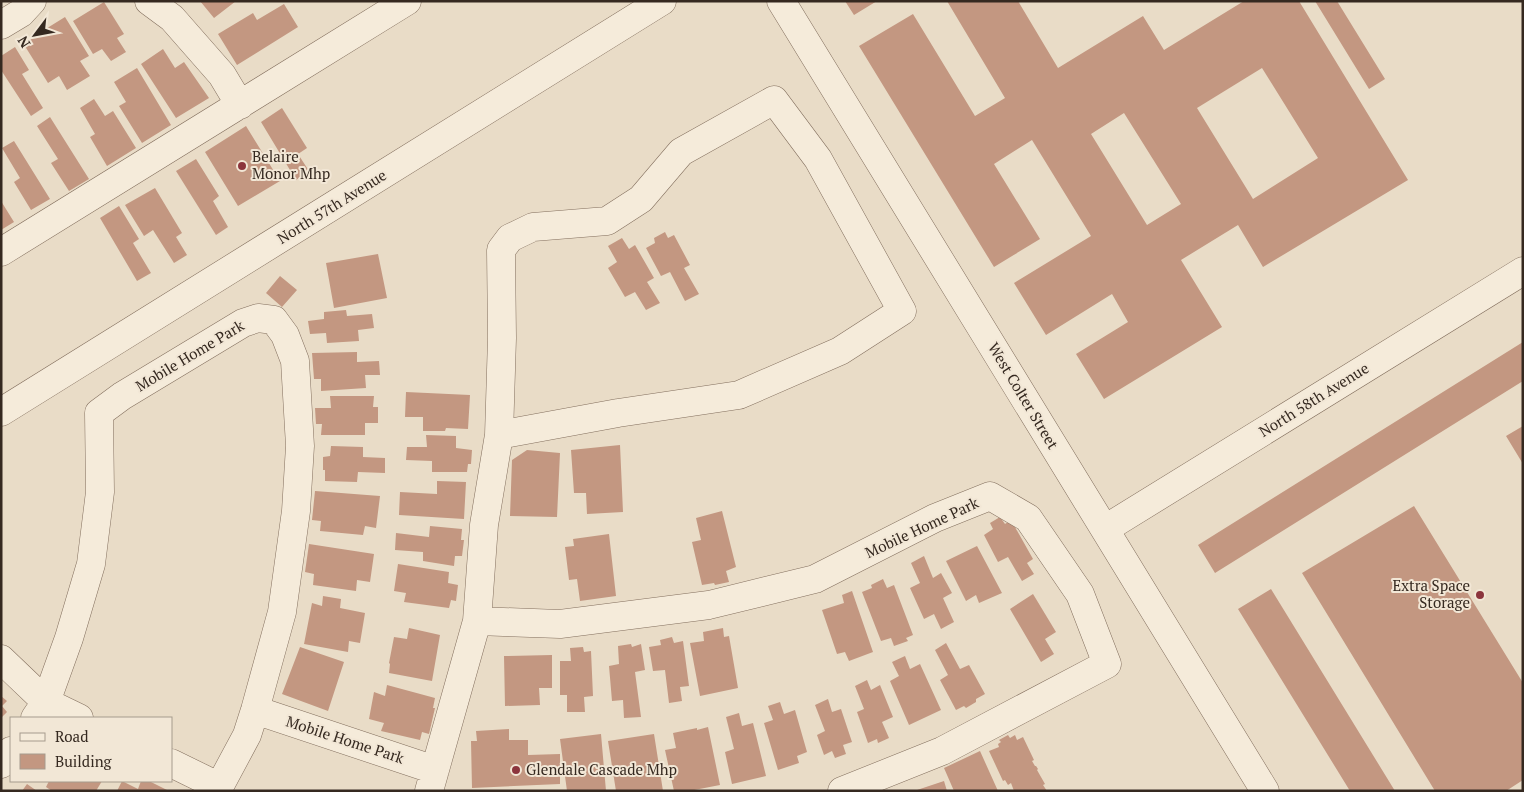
<svg xmlns="http://www.w3.org/2000/svg" width="1524" height="792" font-family="'PT Serif',serif">
<style>
.building{fill:#c39781;fill-rule:evenodd}
.lines{fill:none;stroke-linecap:round;stroke-linejoin:round}
.minor-casing{stroke:#836f5e;stroke-width:29}
.minor{stroke:#f5ebda;stroke-width:28}
.poi-dot{fill:#8c353d;stroke:#f2e7d6;stroke-width:2}
.labels{text-anchor:middle;stroke-width:4;stroke-linejoin:round;paint-order:stroke}
.poi-label{font-size:15px;fill:#352920;stroke:#f2e7d6;text-anchor:start}
.street-label{font-size:15px;fill:#352920;stroke:#f2e7d6}
</style>
<rect width="100%" height="100%" fill="#e9dcc7"/>
<!-- building -->
<path class="building" d="M200,1H236L214,18Z
M845,1H877L854,15Z
M947,1H1018L1058,68L1143,16L1164,50L1244,1H1299L1408,180L1263,267L1238,225L1181,260L1222,327L1104,399L1076,354L1128,322L1112,294L1046,335L1014,283L1091,236L1032,140L994,164L1040,239L994,267L859,46L913,14L975,116L1005,98ZM1262,68L1318,158L1253,199L1197,108ZM1124,113L1181,204L1147,225L1091,134Z
M1315,1H1337L1385,79L1369,89Z
M104,2L124,34L117,38L126,52L111,61L102,49L93,54L73,21Z
M284,4L298,27L237,65L218,34L253,13L257,20Z
M65,17L89,56L80,61L90,76L67,90L59,76L48,83L23,43Z
M15,47L29,70L22,74L43,108L31,116L1,70V56Z
M163,49L175,68L184,62L209,98L176,118L141,64Z
M137,68L171,125L142,143L119,106L126,102L114,82Z
M94,99L105,116L113,111L136,148L107,166L90,137L95,134L80,108Z
M282,108L307,148L298,154L309,171L296,180L261,122Z
M50,117L89,179L69,191L51,163L58,159L37,126Z
M246,126L280,181L238,206L205,152Z
M14,141L50,199L31,210L14,182L20,178L2,148Z
M196,159L219,196L213,201L228,227L216,235L176,171Z
M155,188L182,233L176,237L187,255L174,263L153,230L144,236L125,205Z
M1,201L14,222L1,230Z
M119,206L139,239L133,243L151,273L137,281L100,218Z
M665,232L668,238L674,235L690,265L684,268L699,294L685,301L670,272L661,276L646,248L655,243L654,238Z
M622,238L629,249L635,245L654,278L647,282L660,303L646,310L635,292L625,297L608,268L617,262L608,246Z
M378,254L387,298L334,308L326,263Z
M280,276L297,290L282,307L266,293Z
M346,310L347,316L372,314L374,328L358,330L359,341L327,343L326,333L310,334L308,321L324,319V312Z
M1523,342V381L1215,573L1198,545Z
M357,352V362L379,361L380,375H365L366,388L321,391V379H314L312,353Z
M406,392L470,395L468,429L446,428L445,431H423V417H405Z
M330,396H374L373,407H378V423H365V435H321L322,424H316L315,408H331Z
M1523,426V464L1506,436Z
M426,435L456,436V448L472,450L471,464H468L467,472H432V461L406,460L407,447H427Z
M620,445L623,512L587,514L586,493H574L571,450Z
M331,446L363,447V457L385,458V473L358,472L357,482L325,481V470H323V457L330,456Z
M527,450L560,453L557,517L510,516L512,460Z
M437,481L466,482L464,519L399,515L400,492L437,494Z
M315,491L380,496L376,528L365,526L363,535L320,531L321,521L312,520Z
M1414,506L1523,683V780L1506,791H1435L1302,573Z
M722,511L736,567L726,571L729,582L715,585L714,583L702,585L692,542L701,540L696,518Z
M1000,517L1005,524L1011,520L1033,559L1027,563L1034,574L1022,581L1008,557L998,562L984,535L993,529L990,523Z
M430,526L462,529L461,540H464L462,556H455L454,566L423,561V552L395,550L396,533L429,537Z
M609,534L616,596L580,601L577,579L569,580L565,547L574,546L573,539Z
M309,544L374,554L370,582L357,580L356,591L313,585L314,574L305,572Z
M977,546L1002,593L979,603L976,595L966,601L946,561Z
M924,556L933,578L941,573L952,593L943,598L954,622L941,629L934,614L924,619L910,588L920,583L911,563Z
M398,564L449,572L448,583L458,585L456,601L451,600L449,608L404,602L406,593L394,591Z
M883,579L887,588L894,585L913,635L906,638L908,641L894,646L891,638L881,641L862,592L872,588L871,585Z
M1271,589L1395,791H1350L1238,609Z
M852,591L873,652L849,661L845,652L837,654L822,610L844,603L842,595Z
M1033,594L1056,632L1045,639L1054,654L1041,662L1010,609Z
M323,596L341,599L340,608L365,613L360,643L349,641L348,652L304,644L312,603L322,606Z
M409,628L440,635L432,681L389,673L390,664L389,663L394,637L407,639Z
M723,628L724,637L729,636L738,688L700,696L690,643L704,641L703,632Z
M672,637L674,643L683,641L689,686L680,687L682,701L669,703L665,670L653,671L649,647L661,645L660,640Z
M946,643L960,669L969,665L985,694L976,699V702L966,708L964,706L956,710L940,680L948,675L935,650Z
M631,644L632,647L641,644L645,670L635,672L641,717L624,718L623,700L612,701L609,666L619,664L618,646Z
M300,647L344,662L328,711L282,694Z
M583,647L584,652L591,651L593,696L584,697L585,712H567V695H560V661H571L570,648Z
M552,655V688H539L540,705L505,706L504,656Z
M905,656L910,669L920,664L941,710L909,725L890,681L899,676L892,662Z
M867,680L871,690L880,685L893,717L882,722L889,738L878,743L877,739L868,743L857,712L864,709L855,686Z
M387,685L435,698L433,708H435L429,734L422,732L420,740L381,731L384,723L369,719L374,692L385,696Z
M1,696L7,701L2,706L7,712L1,718Z
M828,699L832,712L841,709L852,742L843,745L846,754L835,758L832,751L824,755L817,735L825,731L815,705Z
M780,702L784,714L795,710L807,752L797,756L799,763L778,770L764,723L773,720L768,706Z
M739,713L742,726L753,723L766,776L732,784L725,752L734,749L726,717Z
M708,727L720,785L689,791H674L665,750L676,748L673,733L697,728V730Z
M509,729V740H528V755L560,754V784L472,788L471,741H477L476,731Z
M601,734L606,791H567L560,739Z
M654,734L663,791H616L608,741Z
M1008,735L1010,738L1015,735L1017,740L1023,737L1034,760L1032,761L1035,766H1036L1038,769L1037,770L1045,784L1043,785L1047,791H1014L1011,783L1008,785L1005,780L1003,781L989,751L999,747L998,744L1001,742L999,740Z
M980,751L998,791H954L944,768Z
M49,781H102L96,791H52L46,787Z
M122,781L138,789L141,781H149L169,791H117Z
M944,781L947,791H917V790Z
M27,784L37,791H22Z"/>
<g class="lines">
<!-- minor casing -->
<g class="minor-casing">
<path id="minor" d="M149,1L172,18L222,75L240,105
M781,1L1265,791
M1,25L21,13L32,1
M774,100L818,159L902,311L840,351L739,395L618,413L499,435L502,338L501,250L510,238L533,227L607,221L641,199L681,152Z
M1,252L407,1
M1,412L662,1
M1105,529L1523,271
M477,621L560,624L709,605L815,579L935,518L990,496L1028,518L1080,594L1107,664L942,751L842,791
M1,659L46,702L35,718
M255,710L435,770
M79,718L46,702L69,638L91,564L100,492L99,413L122,396L243,323L258,318L274,320L285,335L295,361L300,446L296,511L282,612L255,710L247,735L217,791
M171,763L220,787
M1,764L11,751
M429,791L477,621L484,525L499,435"/>
</g>
<!-- minor -->
<use href="#minor" class="minor"/>
</g>
<!-- markers -->
<g class="poi-dot">
<circle cx="242" cy="166" r="5"/>
<circle cx="1480" cy="595" r="5"/>
<circle cx="516" cy="770" r="5"/>
</g>
<g class="labels">
<!-- poi labels -->
<g class="poi-label">
<text x="252" y="162">Belaire<tspan x="252" dy="17">Monor Mhp</tspan></text>
<text x="1470" y="591" text-anchor="end">Extra Space<tspan x="1470" dy="17">Storage</tspan></text>
<text x="526" y="775">Glendale Cascade Mhp</text>
</g>
<!-- street labels -->
<g class="street-label">
<text transform="translate(332 207) rotate(-32)" y="5">North 57th Avenue</text>
<text transform="translate(190 356) rotate(-31)" y="5">Mobile Home Park</text>
<text transform="translate(1023 396) rotate(59)" y="5">West Colter Street</text>
<text transform="translate(1314 400) rotate(-32)" y="5">North 58th Avenue</text>
<text transform="translate(922 528) rotate(-25)" y="5">Mobile Home Park</text>
<text transform="translate(345 740) rotate(18)" y="5">Mobile Home Park</text>
</g>
</g>
<!-- border -->
<rect width="1524" height="792" fill="none" stroke="#352920" stroke-width="5"/>
<!-- legend -->
<rect x="10" y="717" width="162" height="65" fill="#f2e7d6" stroke="#a69b8d"/>
<rect x="20" y="733" width="25" height="8" fill="#f5ebda" stroke="#a69b8d"/>
<text x="55" y="742" font-size="15" fill="#352920">Road</text>
<rect x="20" y="754" width="25" height="15" fill="#c39781" stroke="#a69b8d"/>
<text x="55" y="767" font-size="15" fill="#352920">Building</text>
<!-- north arrow -->
<g transform="translate(35 35) rotate(238)" stroke="#f2e7d6" stroke-width="4" paint-order="stroke">
<path d="M0-4L9 19L0 12L-9 19Z" fill="#352920"/>
<text y="-8" font-size="14" font-weight="bold" text-anchor="middle" fill="#352920">N</text>
</g>
</svg>
